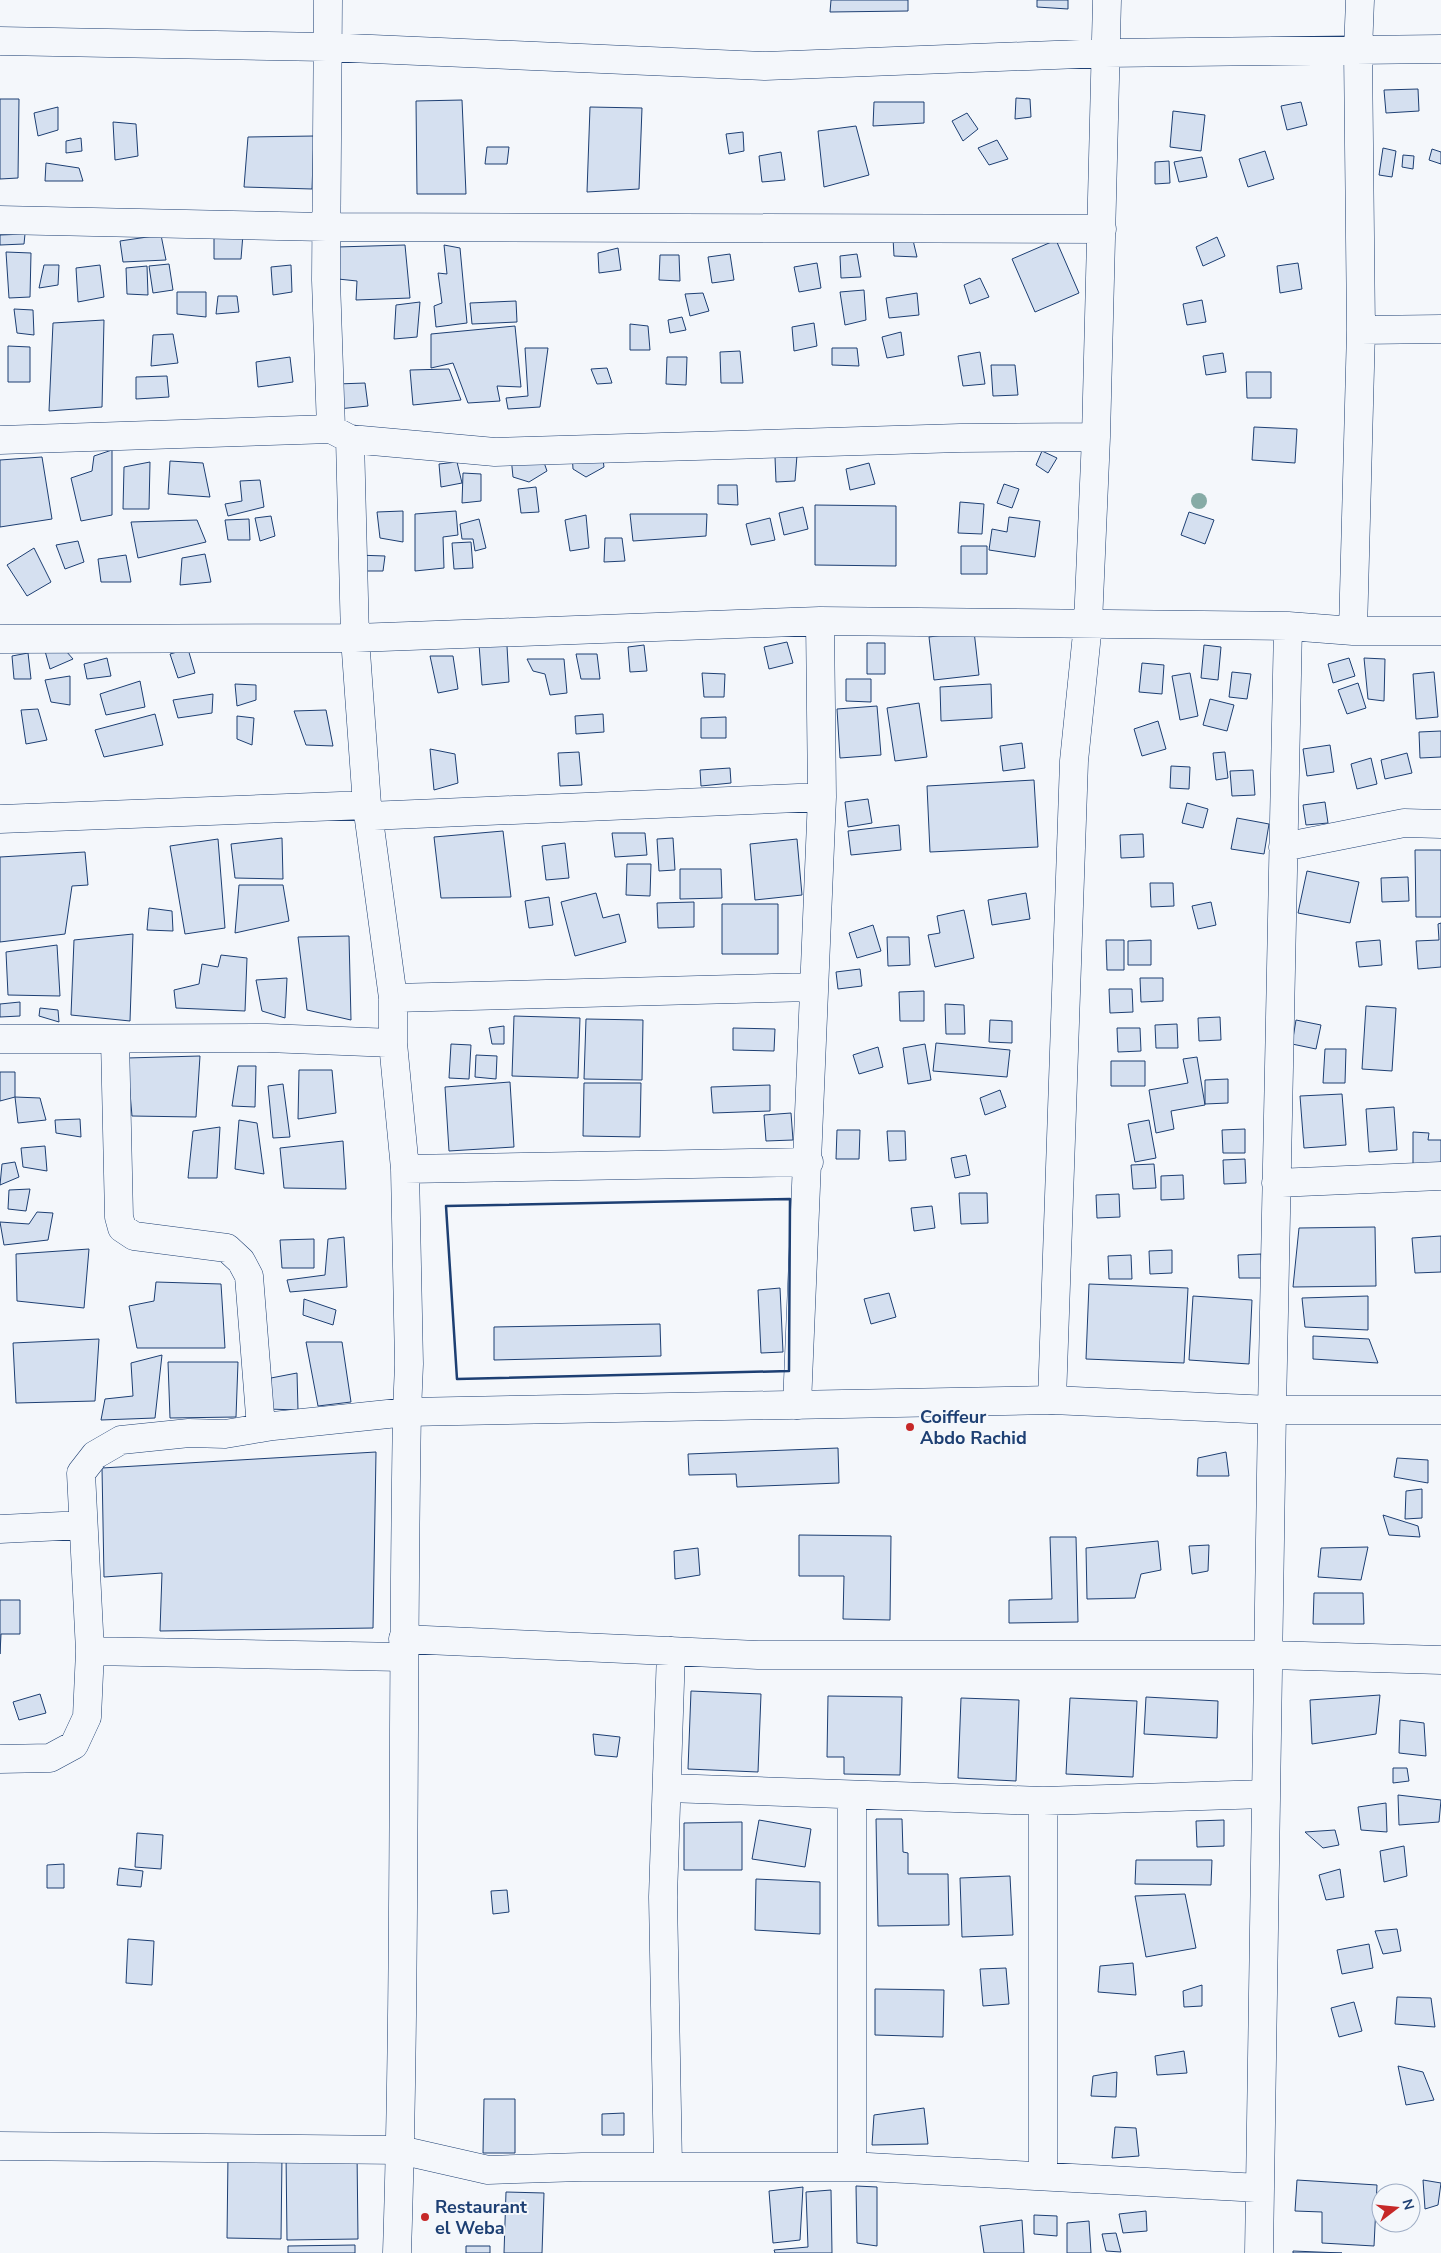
<svg xmlns="http://www.w3.org/2000/svg" width="1441" height="2253" font-family="'Nunito Sans',sans-serif">
<style>
.building{fill:#d5e0f0;stroke:#1d3f73}
.lines{fill:none;stroke-linecap:round;stroke-linejoin:round}
.minor-casing{stroke:#1d3f73;stroke-width:29}
.major-casing{stroke:#1d3f73;stroke-width:29}
.minor{stroke:#f4f7fb;stroke-width:28}
.major{stroke:#f4f7fb;stroke-width:28}
.wall{stroke:#1d3f73;stroke-width:2.5}
.tree{fill:#86aba6}
.poi-dot{fill:#c62828;stroke:#f4f7fb;stroke-width:2}
.labels{text-anchor:middle;stroke-width:4;stroke-linejoin:round;paint-order:stroke}
.poi-label{font-size:18px;font-weight:bold;fill:#1d3f73;stroke:#f4f7fb;text-anchor:start}
</style>
<rect width="100%" height="100%" fill="#f4f7fb"/>
<!-- building -->
<path class="building" d="M831,0H908V11L830,12Z
M1037,0H1068V9L1037,7Z
M1418,89L1419,111L1386,113L1384,90Z
M1016,98L1030,99L1031,117L1015,119Z
M0,99H19L18,178L0,179Z
M462,100L466,194H417L416,101Z
M874,102H924V123L873,126Z
M1301,102L1307,125L1287,130L1281,106Z
M58,107V130L38,136L34,113Z
M590,107L642,108L639,189L587,192Z
M1173,111L1205,115L1201,151L1170,147Z
M967,113L978,129L963,141L952,121Z
M113,122L136,124L138,156L115,160Z
M856,126L869,175L824,187L818,131Z
M743,132L744,151L729,154L726,134Z
M314,136L312,189L244,187L248,137Z
M81,138L82,151L66,153V141Z
M997,140L1008,159L989,165L978,148Z
M487,147H509L507,164H485Z
M1383,148L1396,151L1392,177L1379,175Z
M1432,149L1441,152V164L1429,160Z
M1265,151L1274,179L1248,187L1239,159Z
M781,152L785,180L762,182L759,156Z
M1403,155L1414,156L1413,169L1402,167Z
M1202,157L1207,177L1179,182L1174,162Z
M1169,161L1170,183L1155,184V162Z
M46,163L79,168L83,181H45Z
M214,233L243,234L241,259H214Z
M25,234L24,244L0,245V235Z
M161,235L166,260L123,262L120,241Z
M912,236L917,257L894,256L893,238Z
M1217,237L1225,256L1203,266L1196,247Z
M1056,240L1079,293L1035,312L1012,259Z
M405,245L410,298L356,300L357,281L338,279L337,247Z
M444,245L460,248L467,323L436,327L434,306L442,303L438,273L447,274Z
M618,248L621,270L599,273L598,253Z
M6,252L31,253L30,297L9,298Z
M730,254L734,280L712,283L708,257Z
M857,254L861,277L841,278L840,256Z
M660,255H679L680,281L659,280Z
M817,263L821,288L799,292L794,267Z
M1298,263L1302,289L1280,293L1277,266Z
M169,264L173,290L153,293L149,266Z
M44,265H59L58,285L39,288Z
M100,265L104,297L78,302L76,268Z
M291,265L292,292L273,295L271,267Z
M147,266L148,295L127,294L126,268Z
M980,278L989,297L970,304L964,285Z
M864,290L866,320L845,325L840,292Z
M177,292H206V317L177,314Z
M703,293L709,311L690,316L685,294Z
M917,293L919,315L889,318L886,298Z
M218,296H237L239,312L216,314Z
M1202,300L1206,322L1187,325L1183,304Z
M516,301L517,322L472,324L470,303Z
M420,302L417,337L394,339L396,305Z
M14,309L33,310L34,335L17,333Z
M682,317L686,330L670,333L668,320Z
M104,320L102,407L49,411L53,323Z
M814,323L817,346L794,351L792,327Z
M630,324L648,326L650,350H630Z
M515,326L521,387L497,386L500,401L468,403L453,363L431,368V334Z
M901,332L904,355L887,358L882,337Z
M173,334L178,363L151,366L153,335Z
M8,346L30,347V382H8Z
M525,348H548L540,407L508,409L506,398L528,396Z
M832,348H857L859,366L832,365Z
M740,351L743,383H721L720,352Z
M980,352L985,384L963,386L958,356Z
M1223,353L1226,372L1206,375L1203,356Z
M290,357L293,382L258,387L256,362Z
M667,357H687L686,385L666,384Z
M991,365H1015L1018,395L993,396Z
M607,368L612,383L597,384L591,369Z
M449,369L461,400L413,405L410,370Z
M1246,372H1271V398H1247Z
M167,376L169,397L136,399V377Z
M365,383L368,406L338,409L337,384Z
M1254,427L1297,429L1295,463L1252,460Z
M112,450V515L81,521L71,478L92,471L94,456Z
M1042,451L1057,458L1048,473L1036,465Z
M602,452L604,467L586,477L573,469L572,453Z
M541,454L547,471L529,482L513,477L511,457Z
M797,455L795,481L776,482L775,457Z
M42,457L52,519L0,527V460Z
M170,461L203,463L210,497L168,494Z
M150,462L149,509H123L124,467Z
M457,462L462,483L441,487L439,464Z
M869,463L875,484L850,490L846,469Z
M463,473L481,474V501L462,503Z
M260,480L264,507L228,516L225,504L242,501L240,481Z
M1004,484L1019,489L1012,508L997,503Z
M718,485H737L738,505L718,504Z
M536,487L539,512L521,513L518,489Z
M960,502L984,504L982,534L958,533Z
M815,505L896,506V566L815,565Z
M803,507L808,529L784,535L779,513Z
M403,511V542L380,538L377,512Z
M456,511L458,535L443,537L444,568L415,571V514Z
M1189,512L1214,520L1205,544L1181,535Z
M630,514H707L706,536L633,541Z
M586,515L589,548L570,551L565,520Z
M271,516L275,536L260,541L255,518Z
M1009,517L1040,521L1035,557L989,550L992,529L1007,532Z
M770,518L775,540L751,545L746,524Z
M249,519L250,540H228L225,520Z
M479,519L486,548L475,551L473,539H462L460,524Z
M197,520L206,542L138,558L131,522Z
M605,538H622L625,561L604,562Z
M78,541L84,562L65,569L56,545Z
M471,542L473,568L454,569L452,543Z
M961,546H987V574H961Z
M34,548L51,582L27,596L7,565Z
M205,554L211,582L180,585L182,558Z
M126,555L131,582H101L98,559Z
M356,555L385,556L383,571H358Z
M974,631L979,675L934,680L929,637Z
M787,642L793,663L769,669L764,647Z
M867,643H885V674H867Z
M479,644L507,646L509,682L482,685Z
M644,645L647,671L630,672L628,647Z
M1204,645L1221,647L1218,680L1201,678Z
M188,649L195,673L178,678L170,654Z
M45,651H66L73,659L50,669Z
M28,653L31,679H14L12,656Z
M576,654H597L600,679H581Z
M430,656H453L458,689L438,693Z
M107,658L111,676L87,679L84,664Z
M1349,658L1355,676L1333,683L1328,664Z
M1364,658L1385,659L1384,701L1368,699Z
M527,659H564L567,693L550,695L545,674L533,671Z
M1142,663L1164,665L1162,694L1139,692Z
M1232,672L1251,674L1247,699L1229,697Z
M1434,672L1438,717L1416,719L1413,674Z
M702,673L725,674L724,697H704Z
M1190,673L1198,716L1180,720L1172,676Z
M70,676V705L51,702L45,680Z
M846,679H871V702L846,701Z
M140,681L145,707L106,715L100,694Z
M1358,683L1366,708L1347,714L1338,690Z
M235,684L256,685V700L237,706Z
M991,684L992,718L941,721L940,687Z
M213,694L212,713L178,718L173,700Z
M1210,699L1234,705L1227,731L1203,725Z
M919,703L927,757L895,761L887,708Z
M877,706L881,755L840,758L837,709Z
M38,709L47,740L26,744L21,710Z
M326,710L333,746L306,745L294,711Z
M155,714L163,745L104,757L95,730Z
M603,714L604,732L576,734L575,716Z
M237,716L254,718L252,745L237,739Z
M726,717V738H701V718Z
M1158,721L1166,749L1142,756L1134,729Z
M1441,731V757L1420,758L1419,732Z
M1022,743L1025,768L1003,771L1000,746Z
M1330,745L1334,772L1307,776L1303,749Z
M430,749L455,754L458,783L434,790Z
M579,752L582,785L560,786L558,753Z
M1225,752L1228,778L1216,780L1213,753Z
M1407,753L1412,773L1385,779L1381,760Z
M1371,758L1377,784L1357,789L1351,764Z
M1171,766L1190,767L1189,789L1170,788Z
M730,768L731,783L701,786L700,770Z
M1253,770L1255,795L1232,796L1230,771Z
M1034,780L1038,847L930,852L927,786Z
M868,799L872,823L848,827L845,802Z
M1325,802L1328,823L1306,825L1303,805Z
M1187,803L1208,809L1203,828L1182,823Z
M1237,818L1269,824L1264,854L1231,849Z
M899,825L901,850L851,855L848,831Z
M503,831L511,897L441,898L434,837Z
M612,833H645L647,855L615,857Z
M1143,834L1144,857L1121,858L1120,835Z
M282,838L283,879L235,878L231,844Z
M673,838L675,870L659,871L657,839Z
M218,839L225,928L185,934L170,846Z
M797,839L802,895L755,900L750,844Z
M565,843L569,878L546,880L542,846Z
M1415,850H1441V917H1416Z
M85,852L88,885L72,886L65,934L0,942V857Z
M627,864H651L650,896L626,895Z
M680,869H721L722,898L680,899Z
M1307,871L1359,882L1350,923L1298,913Z
M1408,877L1409,901L1382,902L1381,878Z
M1150,883H1173L1174,906L1151,907Z
M239,885H283L289,921L235,933Z
M596,893L603,918L619,914L626,942L575,956L561,902Z
M1026,893L1030,919L992,925L988,900Z
M549,897L553,925L529,928L525,901Z
M694,902V927L658,928L657,903Z
M1211,902L1216,925L1198,929L1192,906Z
M722,904H778V954H722Z
M149,908L172,911L173,931L147,930Z
M964,910L974,958L935,967L928,935L940,933L937,916Z
M1441,923V967L1418,969L1416,941L1439,940L1438,924Z
M873,925L881,951L857,958L849,933Z
M133,934L130,1021L71,1015L74,940Z
M349,936L351,1020L307,1010L298,937Z
M887,937H909L910,965L888,966Z
M1106,940H1124V970H1107Z
M1151,940V965H1128V941Z
M1380,940L1382,965L1359,967L1356,942Z
M57,945L60,996L8,995L6,952Z
M221,955L247,958L245,1011L176,1008L174,990L199,984L202,964L218,967Z
M860,969L862,986L838,989L836,972Z
M287,978L285,1018L262,1011L256,980Z
M1140,978H1163V1001L1141,1002Z
M1109,989H1132L1133,1012L1110,1013Z
M924,991V1021H900L899,992Z
M20,1002V1016L0,1017V1004Z
M945,1004L964,1005L965,1034H946Z
M1366,1006L1396,1008L1392,1071L1362,1069Z
M40,1008L58,1010L59,1022L39,1016Z
M514,1016L580,1018L578,1078L512,1076Z
M1220,1017L1221,1040L1199,1041L1198,1018Z
M586,1019L643,1020L642,1080L584,1079Z
M990,1020L1012,1021V1043L989,1042Z
M1296,1020L1321,1025L1316,1049L1292,1044Z
M1177,1024L1178,1048H1156L1155,1025Z
M504,1026V1044H492L489,1028Z
M733,1028L775,1029L774,1051L733,1050Z
M1117,1028H1140L1141,1051L1118,1052Z
M936,1043L1010,1050L1007,1077L933,1071Z
M451,1044L471,1045L469,1079L449,1078Z
M925,1044L931,1080L908,1084L903,1048Z
M878,1047L883,1067L859,1074L853,1055Z
M1325,1049H1346L1345,1083H1323Z
M476,1055L497,1056L496,1079L475,1077Z
M200,1056L196,1117L132,1116L127,1058Z
M1197,1057L1205,1105L1171,1111L1174,1129L1156,1133L1149,1090L1188,1083L1183,1059Z
M1111,1061H1145V1086H1111Z
M238,1066H256L255,1107L232,1106Z
M299,1070H332L336,1113L298,1119Z
M0,1072H15V1097L0,1101Z
M1228,1079V1103L1205,1104V1080Z
M510,1082L514,1147L449,1151L445,1087Z
M584,1083H641L640,1137L583,1136Z
M283,1084L290,1137L273,1138L268,1086Z
M770,1085V1111L713,1113L711,1087Z
M1000,1090L1006,1107L985,1115L980,1098Z
M1342,1094L1346,1145L1304,1148L1300,1096Z
M15,1097L40,1098L46,1120L18,1123Z
M1394,1107L1397,1150L1369,1152L1366,1109Z
M791,1113L793,1140L766,1141L764,1115Z
M80,1119L81,1137L56,1133L55,1120Z
M239,1120L257,1123L264,1174L235,1169Z
M1149,1120L1156,1158L1135,1162L1128,1124Z
M220,1127L217,1178H188L193,1131Z
M1245,1129V1153H1223L1222,1130Z
M837,1130H860L859,1159H836Z
M887,1131H905L906,1160L889,1161Z
M1413,1132L1429,1133L1428,1140H1441V1164H1413Z
M343,1141L346,1189L284,1188L280,1148Z
M45,1146L47,1171L23,1167L21,1148Z
M966,1155L970,1175L955,1178L951,1158Z
M1245,1159L1246,1183L1224,1184L1223,1160Z
M15,1162L19,1177L0,1185L2,1164Z
M1154,1164L1156,1188L1133,1189L1131,1165Z
M1183,1175L1184,1199L1161,1200V1176Z
M30,1189L26,1211L8,1209L9,1190Z
M959,1193H987L988,1223L961,1224Z
M1119,1194L1120,1217L1097,1218L1096,1195Z
M932,1206L935,1228L914,1231L911,1208Z
M37,1212L53,1213L48,1240L4,1245L0,1222L29,1224Z
M1375,1227L1376,1286L1293,1287L1299,1228Z
M1441,1236V1272L1415,1273L1412,1238Z
M344,1237L347,1287L290,1292L287,1280L325,1275L328,1239Z
M314,1239V1268H282L280,1240Z
M89,1249L84,1308L17,1301L16,1254Z
M1172,1250V1273L1150,1274L1149,1251Z
M1261,1254L1262,1278H1239L1238,1255Z
M1131,1255L1132,1279H1109L1108,1256Z
M156,1282L221,1284L225,1348H137L129,1306L154,1301Z
M1089,1284L1188,1288L1184,1363L1086,1359Z
M780,1288L783,1352L761,1353L758,1290Z
M889,1293L896,1317L871,1324L864,1299Z
M1193,1296L1252,1300L1249,1364L1189,1360Z
M1368,1296V1330L1305,1327L1302,1298Z
M304,1299L336,1310L333,1325L303,1315Z
M660,1324L661,1356L494,1360V1327Z
M1313,1336L1369,1339L1378,1363L1313,1359Z
M99,1339L95,1401L16,1403L13,1343Z
M306,1342H342L351,1402L318,1406Z
M162,1355L155,1418L101,1420L105,1399L133,1396L131,1363Z
M168,1362H238L236,1417L170,1418Z
M297,1373L298,1410L268,1409L271,1378Z
M838,1448L839,1483L737,1487L736,1474L689,1475L688,1454Z
M376,1452L373,1628L160,1631L162,1573L104,1577L102,1468Z
M1226,1452L1229,1476H1197L1198,1458Z
M1397,1458L1428,1460V1483L1394,1477Z
M1422,1489V1518L1405,1519L1406,1491Z
M1383,1515L1418,1526L1420,1537L1389,1535Z
M799,1535L891,1536L890,1620L843,1619L844,1576H799Z
M1050,1537H1076L1078,1622L1009,1623V1600L1052,1599Z
M1158,1541L1161,1570L1141,1574L1135,1598L1087,1599L1086,1548Z
M1209,1545L1208,1571L1192,1574L1189,1546Z
M1368,1547L1361,1580L1318,1577L1321,1548Z
M698,1548L700,1575L675,1579L674,1551Z
M1314,1593H1363L1364,1624H1313Z
M0,1600H20V1634H1L0,1654Z
M691,1691L761,1694L758,1772L688,1769Z
M40,1694L46,1713L19,1720L13,1702Z
M1380,1695L1376,1734L1312,1744L1310,1700Z
M828,1696L902,1697L900,1775L844,1774V1757H827Z
M1146,1697L1218,1701L1217,1738L1144,1734Z
M961,1698L1019,1700L1016,1781L958,1778Z
M1070,1698L1137,1701L1133,1777L1066,1774Z
M1400,1720L1424,1723L1426,1756L1399,1753Z
M593,1734L620,1737L617,1757L595,1755Z
M1393,1768H1407L1409,1781L1393,1783Z
M1398,1795L1441,1800L1439,1822L1399,1825Z
M1386,1803L1387,1832L1361,1830L1358,1807Z
M876,1819H902L903,1852L908,1853V1874H948L949,1925L878,1926Z
M759,1820L811,1829L805,1867L752,1859Z
M1224,1820V1846L1197,1847L1196,1821Z
M742,1822V1870H684V1823Z
M1335,1830L1339,1845L1323,1848L1305,1832Z
M137,1833L163,1835L161,1869L135,1867Z
M1404,1846L1407,1876L1384,1882L1380,1851Z
M1136,1860H1212L1211,1885L1135,1884Z
M64,1864V1888H47V1865Z
M119,1868L143,1871L141,1887L117,1885Z
M1340,1869L1344,1897L1326,1900L1319,1875Z
M1010,1876L1013,1935L962,1937L960,1878Z
M756,1879L820,1882V1934L755,1930Z
M507,1890L509,1912L493,1914L491,1891Z
M1185,1894L1196,1948L1146,1957L1135,1896Z
M1397,1929L1401,1951L1383,1954L1375,1931Z
M128,1939L154,1941L152,1985L126,1983Z
M1369,1944L1373,1968L1342,1974L1337,1950Z
M1133,1963L1136,1995L1098,1992L1100,1966Z
M1006,1968L1009,2004L983,2006L980,1969Z
M1202,1985V2006L1184,2007L1183,1991Z
M875,1989L944,1990L943,2037L875,2035Z
M1397,1997L1431,1998L1435,2027L1395,2024Z
M1354,2002L1362,2031L1339,2037L1331,2008Z
M1184,2051L1187,2073L1157,2075L1155,2056Z
M1398,2066L1423,2072L1434,2100L1406,2105Z
M1117,2072L1116,2097L1091,2096L1093,2076Z
M484,2099H515V2153H483Z
M924,2108L928,2144L872,2145L874,2115Z
M624,2113V2135H602V2114Z
M1115,2127L1136,2128L1139,2156L1112,2158Z
M357,2152L358,2239L287,2240L286,2153Z
M228,2155L282,2156L281,2239L227,2238Z
M1297,2180L1377,2185L1374,2246L1322,2243V2212L1295,2211Z
M1423,2180L1441,2183L1438,2205L1425,2209Z
M856,2186L877,2187V2246L857,2243Z
M803,2187L800,2240L773,2243L769,2191Z
M831,2190L832,2253H775L774,2250L808,2247L806,2192Z
M506,2192L544,2193L542,2253H504Z
M1146,2211L1147,2231L1123,2233L1119,2214Z
M1034,2215L1057,2216V2236L1034,2234Z
M1022,2220L1024,2253H984L980,2226Z
M1089,2221L1091,2253H1067V2223Z
M1116,2233L1121,2252L1106,2251L1102,2234Z
M355,2245V2253H288V2246Z
M466,2246H490V2253H466Z
M1293,2251L1342,2253H1293Z"/>
<g class="lines">
<!-- minor casing -->
<g class="minor-casing">
<path id="minor" d="M0,41L326,47L765,66L1106,53L1441,49
M0,220L326,227L1102,229
M1361,330L1441,329
M350,439L495,452L960,438L1096,437
M0,440L331,429
M1353,631L1361,330L1358,51L1360,0
M0,639L355,638L820,621L1288,626L1353,631H1441
M368,816L822,797
M0,819L367,805
M1283,847L1404,823L1441,824
M393,998L813,987
M0,1039L267,1038L393,1043
M115,1040L119,1217L122,1228L134,1236L227,1248L241,1261L249,1276L261,1428
M405,1169L809,1162
M1276,1183L1441,1176
M1052,1400L1074,761L1088,624L1096,437L1107,0
M797,1405L822,797L820,621
M0,1529L83,1525
M403,1639L758,1655H1268L1441,1660
M90,1651L403,1657
M0,1759L50,1758L74,1745L87,1717L90,1651L81,1473L95,1455L121,1440L189,1433L225,1434L273,1426L407,1412L409,1364L405,1169L393,1043V998L367,805L355,638L350,439L331,429L326,280L328,0
M667,1788L1043,1801L1266,1794
M852,1795V2167
M0,2146L400,2150L488,2170L582,2167H868L1260,2188
M668,2166L663,1897L671,1651
M1043,2176V1801
M1259,2253L1272,1410L1288,626"/>
</g>
<!-- major casing -->
<g class="major-casing">
<path id="major" d="M397,2253C406,1973 402,1692 407,1412L1052,1400L1272,1410H1441"/>
</g>
<!-- minor -->
<use href="#minor" class="minor"/>
<!-- major -->
<use href="#major" class="major"/>
<!-- wall -->
<path class="wall" d="M790,1199L789,1371L457,1379L446,1206Z"/>
</g>
<!-- trees -->
<circle class="tree" cx="1199" cy="501" r="8"/>
<!-- markers -->
<g class="poi-dot">
<circle cx="910" cy="1427" r="5"/>
<circle cx="425" cy="2217" r="5"/>
</g>
<g class="labels">
<!-- poi labels -->
<g class="poi-label">
<text x="920" y="1423">Coiffeur<tspan x="920" dy="21">Abdo Rachid</tspan></text>
<text x="435" y="2213">Restaurant<tspan x="435" dy="21">el Weba</tspan></text>
</g>
</g>
<!-- north arrow -->
<g transform="translate(1396 2208) rotate(74)"><circle r="24" fill="#f4f7fb" stroke="#9eadc5"/>
<path d="M0-4L9 19L0 12L-9 19Z" fill="#c62828"/>
<text y="-8" font-size="14" font-weight="bold" text-anchor="middle" fill="#1d3f73">N</text>
</g>
</svg>
